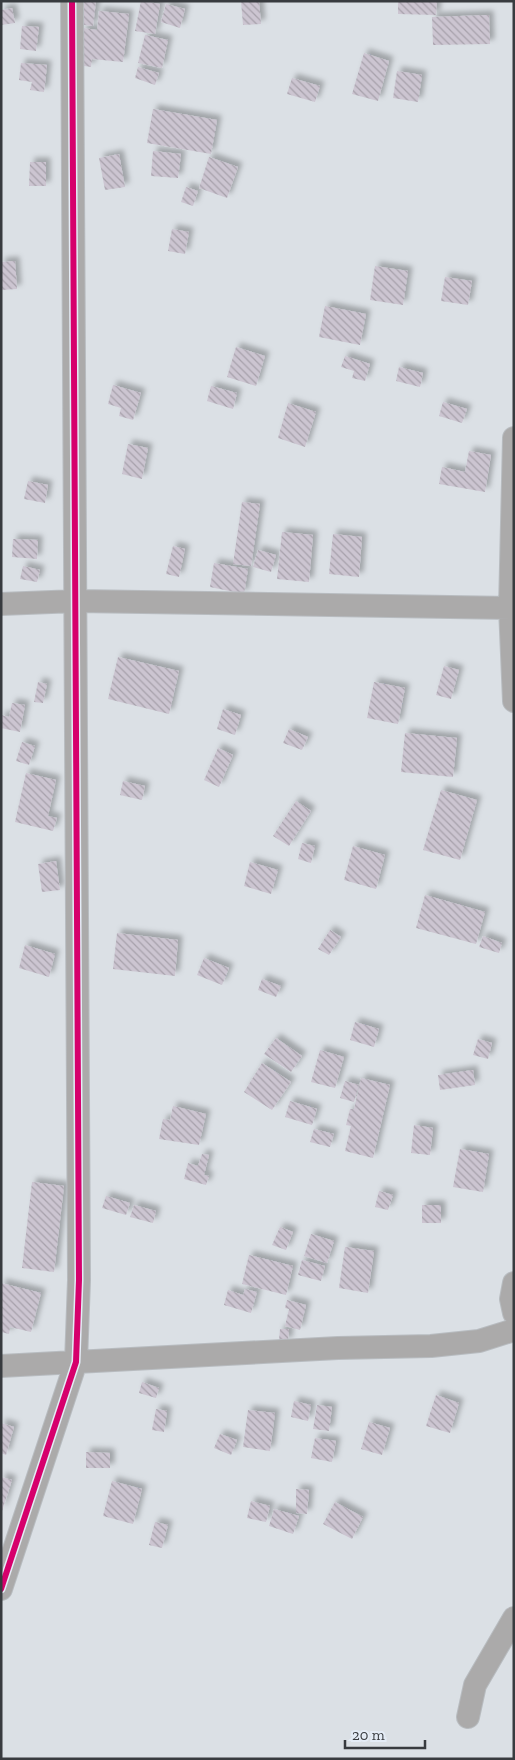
<svg xmlns="http://www.w3.org/2000/svg" width="515" height="1760" font-family="'Zilla Slab',serif">
<style>
.building{fill:url(#building-back-hatch);filter:url(#shadow)}
.lines{fill:none;stroke-linecap:round;stroke-linejoin:round}
.street-casing{stroke:#b8bcc0;stroke-width:24}
.street{stroke:#abaaaa;stroke-width:22}
.cycleway-casing{stroke:#e4ecf6;stroke-width:9}
.cycleway{stroke:#d6006c;stroke-width:6}
</style>
<defs>
<pattern id="building-back-hatch" width="6" height="6" patternUnits="userSpaceOnUse" patternTransform="scale(1.25)"><rect width="6" height="6" fill="#ccc5d1"/><path d="M-1 5l2 2M0 0l6 6M5-1l2 2" fill="none" stroke="#a7a1ab"/></pattern>
<filter id="shadow"><feDropShadow dx="4.5" dy="-4.5" stdDeviation="2.5" flood-color="#0004"/></filter>
</defs>
<rect width="100%" height="100%" fill="#dbe0e5"/>
<!-- building -->
<path class="building" d="M78,1H96L93,26L75,24Z
M141,1L160,4L155,34L135,31Z
M241,1H259L261,24L243,25Z
M398,1H437L436,15L398,14Z
M166,4L185,9L180,28L161,22Z
M12,8L15,23L1,25V10Z
M99,11L129,14L123,62L92,59L91,67L78,65L83,28L97,30Z
M489,15L490,44L433,45L432,17Z
M22,26L39,27L36,51L20,49Z
M145,35L168,40L162,68L138,63Z
M364,53L389,61L378,101L352,94Z
M21,63L47,65L44,92L30,90L32,82L19,80Z
M138,67L159,73L155,85L135,78Z
M397,71L422,75L418,102L393,98Z
M292,78L320,86L315,102L287,94Z
M153,109L217,120L211,154L147,143Z
M153,151L181,154L178,178L151,176Z
M119,154L125,187L105,190L99,158Z
M209,157L238,167L227,198L199,188Z
M30,162H46V186H29Z
M186,187L198,191L193,206L181,202Z
M172,229L189,232L185,254L168,251Z
M15,261L17,289L1,290V262Z
M375,266L408,271L403,305L370,300Z
M445,277L472,281L468,305L441,301Z
M325,306L366,314L360,345L319,337Z
M236,347L265,356L256,386L227,377Z
M345,356L370,364L365,381L352,378L354,371L341,367Z
M399,367L423,373L420,387L396,381Z
M113,385L141,393L133,420L119,416L121,408L108,404Z
M211,386L237,393L233,409L207,401Z
M443,402L467,409L462,423L439,416Z
M288,403L316,412L305,447L278,438Z
M128,444L148,448L142,479L122,474Z
M469,451L491,455L485,492L439,484L442,467L465,472Z
M28,481L48,485L45,503L24,499Z
M242,502L260,504L251,566L233,564Z
M282,532L313,535L309,582L277,579Z
M333,534L362,537L359,577L329,574Z
M13,539L38,540L37,559L12,557Z
M173,546L185,549L179,577L166,574Z
M258,550L276,555L271,572L253,567Z
M214,563L248,569L244,594L210,587Z
M23,566L40,570L37,582L20,579Z
M118,657L179,671L169,714L108,699Z
M444,666L459,670L451,699L436,695Z
M38,682L47,684L43,703L34,702Z
M374,682L405,688L398,724L367,718Z
M12,703L25,705L20,732L1,728V715L9,717Z
M223,709L241,715L235,735L217,729Z
M289,729L308,737L302,750L283,743Z
M405,733L457,738L453,777L401,772Z
M22,742L35,746L29,765L16,761Z
M218,748L233,755L219,787L204,780Z
M26,773L56,780L48,816L57,818L53,831L15,822Z
M123,781L145,786L142,800L120,795Z
M441,790L477,800L460,860L423,850Z
M296,801L311,811L289,846L273,836Z
M302,843L315,846L311,863L298,859Z
M353,846L385,855L376,889L344,880Z
M56,861L60,890L42,892L38,864Z
M250,862L278,870L271,894L244,886Z
M425,895L485,912L476,944L416,928Z
M330,930L341,937L329,955L318,949Z
M117,933L178,940L175,976L113,969Z
M483,936L502,943L499,953L479,947Z
M25,945L55,954L49,977L19,968Z
M204,958L229,968L222,985L197,975Z
M262,979L281,986L276,997L258,990Z
M355,1022L379,1029L374,1047L350,1040Z
M276,1038L302,1056L291,1072L264,1054Z
M478,1039L492,1043L488,1059L473,1055Z
M320,1050L344,1057L335,1088L311,1082Z
M262,1063L291,1082L272,1110L244,1092Z
M473,1070L475,1085L440,1090L438,1075Z
M361,1078L390,1085L373,1158L345,1151L351,1126L346,1125L350,1109H354Z
M345,1081L359,1085L354,1102L340,1098Z
M290,1101L317,1109L312,1125L285,1117Z
M173,1106L206,1114L199,1145L159,1139L163,1119L170,1120Z
M414,1125L433,1128L430,1155L411,1153Z
M314,1129L334,1134L330,1147L310,1142Z
M460,1149L489,1154L483,1192L453,1187Z
M202,1154L209,1155L204,1175L209,1176L206,1185L184,1179L188,1163L198,1166Z
M32,1182L64,1186L54,1272L22,1268Z
M379,1191L393,1195L388,1210L375,1207Z
M106,1196L130,1203L126,1215L102,1208Z
M134,1205L156,1211L153,1223L130,1217Z
M422,1205H441V1223H422Z
M280,1227L293,1232L286,1250L272,1245Z
M311,1234L334,1241L327,1263L304,1256Z
M345,1247L374,1251L368,1293L339,1288Z
M249,1255L293,1266L286,1295L242,1284Z
M302,1260L325,1266L321,1281L298,1275Z
M1,1283L41,1293L31,1332L10,1327L9,1334L1,1332Z
M245,1289L257,1292L251,1313L224,1305L228,1290L243,1295Z
M287,1300L306,1305L300,1330L285,1326L289,1309L285,1308Z
M280,1329H289L288,1342L279,1340Z
M142,1382L159,1388L156,1398L139,1393Z
M436,1395L459,1403L450,1433L426,1426Z
M294,1401L311,1405L308,1421L291,1417Z
M317,1405L332,1407L329,1431L313,1429Z
M156,1409L167,1411L164,1432L152,1430Z
M248,1410L275,1413L270,1451L243,1447Z
M369,1422L390,1428L382,1455L361,1449Z
M1,1423L14,1427L6,1455L1,1453Z
M220,1434L237,1440L231,1455L214,1448Z
M315,1438L336,1441L332,1462L311,1458Z
M86,1452L110,1453V1468H86Z
M1,1477L12,1480L2,1511L1,1510Z
M112,1481L142,1489L133,1524L103,1516Z
M296,1489L309,1490L307,1514L296,1513Z
M251,1501L270,1506L266,1522L247,1518Z
M335,1502L363,1517L352,1539L323,1524Z
M274,1509L299,1516L293,1534L269,1526Z
M155,1522L168,1525L162,1548L149,1545Z"/>
<g class="lines">
<!-- street casing -->
<g class="street-casing">
<path id="street" d="M514,438L510,608L514,701
M1,604L77,601L514,608
M514,1283L511,1299L514,1313
M1,1366L338,1348L431,1346L479,1341L514,1330
M1,1589L76,1362L79,1280L72,1
M468,1717L475,1685L514,1618"/>
</g>
<!-- street -->
<use href="#street" class="street"/>
<!-- cycleway casing -->
<g class="cycleway-casing">
<path id="cycleway" d="M1,1589L76,1362L79,1280L72,1"/>
</g>
<!-- cycleway -->
<use href="#cycleway" class="cycleway"/>
</g>
<!-- border -->
<rect width="515" height="1760" fill="none" stroke="#383b3f" stroke-width="5"/>
<!-- scale -->
<path d="M345 1740v8h80v-8" fill="none" stroke="#383b3f" stroke-width="2.5"/>
<text x="352" y="1740" font-size="15" fill="#383b3f" stroke="#e4ecf6" stroke-width="4" paint-order="stroke">20 m</text>
</svg>
